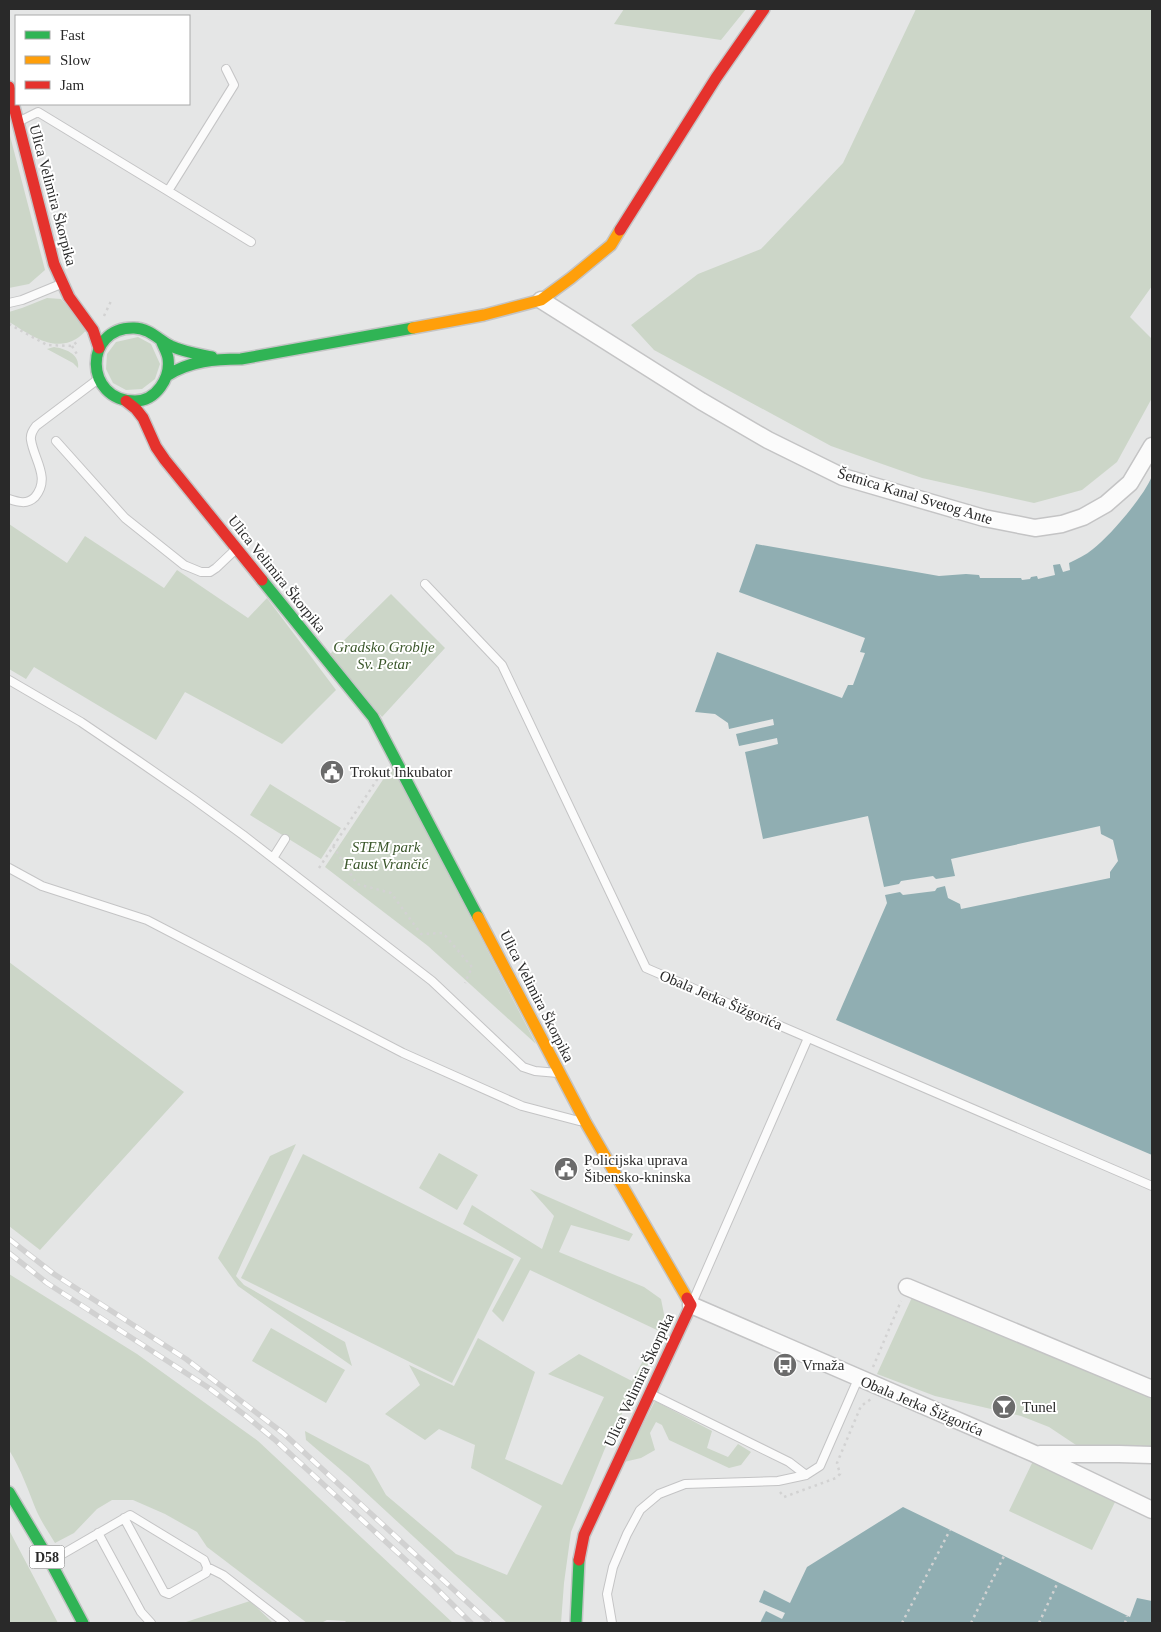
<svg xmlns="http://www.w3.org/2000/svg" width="1161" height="1632" font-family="Georgia,serif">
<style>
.green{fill:#ccd6c8}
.water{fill:#90aeb2}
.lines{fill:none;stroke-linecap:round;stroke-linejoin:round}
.lane-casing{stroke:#c4c4c5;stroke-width:10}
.street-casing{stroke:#c4c4c5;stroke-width:19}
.fast-casing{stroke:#c4c4c5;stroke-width:14}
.slow-casing{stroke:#c4c4c5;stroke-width:14}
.jam-casing{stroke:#c4c4c5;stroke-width:14}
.path{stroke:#d2d2d2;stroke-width:2.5;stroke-dasharray:2.5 4;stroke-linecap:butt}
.lane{stroke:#fbfbfb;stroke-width:8}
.street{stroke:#fbfbfb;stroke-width:16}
.fast{stroke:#30b455;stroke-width:11}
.slow{stroke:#ff9f0a;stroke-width:11}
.jam{stroke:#e5322d;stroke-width:11}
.rail-casing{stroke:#d1d1d1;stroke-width:5.5}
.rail{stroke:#fff;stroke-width:4;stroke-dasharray:11;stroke-linecap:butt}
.labels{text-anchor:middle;stroke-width:4;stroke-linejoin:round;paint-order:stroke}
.shield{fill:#fff;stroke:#696969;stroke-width:1}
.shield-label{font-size:14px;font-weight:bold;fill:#292929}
.street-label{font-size:15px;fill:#292929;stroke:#fff}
.park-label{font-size:15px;font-style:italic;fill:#3a562a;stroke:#fff}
.poi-label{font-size:15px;fill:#292929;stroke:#fff;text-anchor:start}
</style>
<rect width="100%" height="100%" fill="#e5e6e6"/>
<!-- green -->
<path class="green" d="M624,9H746L721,40L614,24Z
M916,9H1152V286L1130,317L1152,339V398L1117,462L1082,490L1034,503L922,478L831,446L654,350L631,325L698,274L761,249L843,163Z
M9,132L45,270L29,284L9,288Z
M47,298L61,299L88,329C84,332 80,337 76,339C52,353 28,333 9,322V312L22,308Z
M138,337L151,344L160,364L155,379L142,389L126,390L113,383L106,369L107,354L116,342Z
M54,347C66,349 80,354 78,368L73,363L47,349Z
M9,524L67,563L85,536L164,588L177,570L248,618L267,598L336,690L282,744L185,692L156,740L34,667L26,679L9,669Z
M391,594L445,648L382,717L330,654Z
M392,766L536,1044L428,946L325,867Z
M270,784L341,828L321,859L250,815Z
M9,962L184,1092L40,1250L9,1226Z
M296,1144L236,1276L244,1285L345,1342L352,1366L238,1286L218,1258L270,1156Z
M439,1153L478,1175L457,1210L419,1188Z
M303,1154L514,1259L452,1383L241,1278Z
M530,1189L633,1234L629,1241L571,1225L559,1252L644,1287L661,1299L667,1329L610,1436L571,1532L564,1583L561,1623H507L348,1476L306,1440L305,1431L369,1465L386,1495L456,1554L507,1575L542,1506L471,1468L475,1445L439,1429L425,1440L385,1414L420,1385L409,1365L454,1386L478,1338L535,1372L505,1459L562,1485L604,1397L548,1374L579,1354L632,1381L659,1331L530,1270L503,1322L492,1311L521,1258L463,1224L472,1205L542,1249L554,1216Z
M9,1274L137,1354L258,1441L453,1623H347L345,1621L327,1620L321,1623H307L207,1547L197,1532L165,1514L133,1500H112L97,1509L74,1533L55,1543C49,1533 42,1523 37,1512C28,1490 22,1471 9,1450Z
M914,1293L1152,1396V1447H1079L1049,1427L1021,1416L935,1396L877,1374Z
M271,1328L345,1370L326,1403L252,1361Z
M655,1401L712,1431L707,1448L728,1457L738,1444L751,1452L741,1465L729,1468L669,1440L662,1425L656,1422L650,1433L655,1450L641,1458L624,1462Z
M1033,1461L1116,1500L1092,1550L1009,1511Z
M9,1530L58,1623H9Z
M250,1601L273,1623L186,1622Z"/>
<!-- water -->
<path class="water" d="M1152,476V1155L836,1020L887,903L885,895L900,892L903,895L935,891L937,888L945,886L948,898L960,904L961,909L1110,878V872L1118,861L1113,840L1101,834L1100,826L951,859L955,876L936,879L933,876L901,881L899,884L884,887L868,816L763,839L745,752L778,744L777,738L739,746L736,734L774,725L773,719L729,729L728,723L715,714L695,712L717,652L842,698L848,685H853L865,653L860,652L865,638L739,592L756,544L939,576L966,574L979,575L980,578H1021L1022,580L1030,579L1031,577L1037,576L1038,579L1055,575L1053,565L1060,564L1063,572L1070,570L1069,563C1077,559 1086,555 1093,549C1110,536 1145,495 1152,476Z
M903,1507L1130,1617L1137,1598L1152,1601V1623H760L766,1611L782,1619L785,1613L759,1602L764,1590L790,1603L807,1567Z"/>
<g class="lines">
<!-- lane casing -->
<g class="lane-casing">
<path id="lane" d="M20,121L38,112L168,191L234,85L226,69
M168,191L251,242
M9,303L22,300L61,284
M56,441L125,518L184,565L201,572H210L216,568L236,549
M9,499C18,502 27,505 35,497C51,478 34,460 31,440C30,434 33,430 36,426L97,380
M425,584L502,665L646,968L1152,1186
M9,680L81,722L137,760L192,798L243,835L432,981L523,1067L535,1071L558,1073
M273,858L285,839
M9,868L42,886L147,920L403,1053L522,1106L579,1121
M693,1301L808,1038
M651,1394L789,1462L806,1475
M98,1533L141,1612L151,1623
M54,1559L130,1515L204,1560L207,1567L206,1573L169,1594L164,1592L124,1518
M207,1567L223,1575L285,1623
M612,1623L607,1594L613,1567L627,1534L640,1510L659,1494L685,1484L778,1481L806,1475L820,1466L858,1379"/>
</g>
<!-- street casing -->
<g class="street-casing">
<path id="street" d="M541,300L701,401L768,440L843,477L984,518L1035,528L1062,524L1083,517L1106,504L1130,483L1152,446
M907,1287L1152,1389
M691,1305L1035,1454L1152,1510
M1040,1454H1119L1152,1455"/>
</g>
<!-- fast casing -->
<g class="fast-casing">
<path id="fast" d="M161,340C163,346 167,352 168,358C171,378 156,401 135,401C84,401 83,327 134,328C149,328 159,340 171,346C184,352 198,354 212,357
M168,375C190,361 215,359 241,359L413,328
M262,580L373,717L478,917
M9,1492L50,1561L83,1623
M576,1623L579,1560"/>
</g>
<!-- slow casing -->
<g class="slow-casing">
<path id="slow" d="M413,328L484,315L541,300L571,278L611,245L620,230
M478,917L586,1123L687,1298"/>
</g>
<!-- jam casing -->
<g class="jam-casing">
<path id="jam" d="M9,87L54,264L69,297L93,330L99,348
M620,230L716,78L764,9
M126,401L136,409L143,418L156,447L165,460L262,580
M579,1560L584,1535L691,1305L687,1298"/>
</g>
<!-- path -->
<path class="path" d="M104,316L111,301
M9,324L47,345L72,346L77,342
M72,346L78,356
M333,846L357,884L391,893L421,934L443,933L472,967L465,983
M319,868L382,772
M873,1367L901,1301
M780,1492L784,1497L836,1478L840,1474L837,1463L861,1406L871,1399
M902,1623L950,1530
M971,1623L1004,1556
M1039,1623L1058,1582
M1125,1623L1127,1616"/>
<!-- lane -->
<use href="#lane" class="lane"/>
<!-- street -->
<use href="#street" class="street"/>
<!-- fast -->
<use href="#fast" class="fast"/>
<!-- slow -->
<use href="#slow" class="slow"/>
<!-- jam -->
<use href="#jam" class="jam"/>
<!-- rail casing -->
<g class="rail-casing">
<path id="rail" d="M9,1239L54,1274L186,1359L283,1433L490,1623
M9,1253L47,1283L209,1388L246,1416L274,1439L434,1586L471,1623"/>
</g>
<!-- rail -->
<use href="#rail" class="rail"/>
</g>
<!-- icons -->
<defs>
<g id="civic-disc" transform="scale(1.25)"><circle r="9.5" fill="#6b6b6b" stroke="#fff"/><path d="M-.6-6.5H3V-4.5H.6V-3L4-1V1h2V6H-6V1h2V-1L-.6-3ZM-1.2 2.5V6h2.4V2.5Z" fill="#fff"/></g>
<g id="bus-disc" transform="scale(1.25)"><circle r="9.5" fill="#6b6b6b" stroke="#fff"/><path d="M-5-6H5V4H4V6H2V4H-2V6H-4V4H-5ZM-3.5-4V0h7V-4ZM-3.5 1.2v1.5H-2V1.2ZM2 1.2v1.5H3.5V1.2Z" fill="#fff"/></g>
<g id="bar-disc" transform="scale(1.25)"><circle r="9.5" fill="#6b6b6b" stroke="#fff"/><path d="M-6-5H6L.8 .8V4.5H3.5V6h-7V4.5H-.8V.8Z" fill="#fff"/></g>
</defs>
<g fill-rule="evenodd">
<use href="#civic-disc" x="332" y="772"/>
<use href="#civic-disc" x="566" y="1169"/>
<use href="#bus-disc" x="785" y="1365"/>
<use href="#bar-disc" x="1004" y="1407"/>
</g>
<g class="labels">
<!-- shield labels -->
<rect class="shield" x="29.5" y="1545.5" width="35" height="23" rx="4"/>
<g class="shield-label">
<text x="47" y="1562">D58</text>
</g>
<!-- street labels -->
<g class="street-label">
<text transform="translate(53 195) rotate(75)" y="5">Ulica Velimira Škorpika</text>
<text transform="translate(915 496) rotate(17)" y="5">Šetnica Kanal Svetog Ante</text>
<text transform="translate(277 574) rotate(51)" y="5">Ulica Velimira Škorpika</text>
<text transform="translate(537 996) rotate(63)" y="5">Ulica Velimira Škorpika</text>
<text transform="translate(721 1000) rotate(23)" y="5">Obala Jerka Šižgorića</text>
<text transform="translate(639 1380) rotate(-65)" y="5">Ulica Velimira Škorpika</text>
<text transform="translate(922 1406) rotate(23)" y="5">Obala Jerka Šižgorića</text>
</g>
<!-- park labels -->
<g class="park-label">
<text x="384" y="652">Gradsko Groblje<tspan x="384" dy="17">Sv. Petar</tspan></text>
<text x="386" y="852">STEM park<tspan x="386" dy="17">Faust Vrančić</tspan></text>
</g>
<!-- poi labels -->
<g class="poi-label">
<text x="350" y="777">Trokut Inkubator</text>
<text x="584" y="1165">Policijska uprava<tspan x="584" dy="17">Šibensko-kninska</tspan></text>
<text x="802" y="1370">Vrnaža</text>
<text x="1022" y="1412">Tunel</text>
</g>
</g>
<!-- border -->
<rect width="1161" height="1632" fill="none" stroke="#292929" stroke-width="20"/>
<!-- legend -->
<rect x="15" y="15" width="175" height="90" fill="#ffffff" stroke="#a9a9a9"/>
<rect x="25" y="31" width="25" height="8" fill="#30b455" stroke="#a9a9a9"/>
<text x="60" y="40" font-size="15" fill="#292929">Fast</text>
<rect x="25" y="56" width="25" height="8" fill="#ff9f0a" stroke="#a9a9a9"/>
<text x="60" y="65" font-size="15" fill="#292929">Slow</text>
<rect x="25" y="81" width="25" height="8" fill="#e5322d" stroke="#a9a9a9"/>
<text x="60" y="90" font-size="15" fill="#292929">Jam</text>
</svg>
